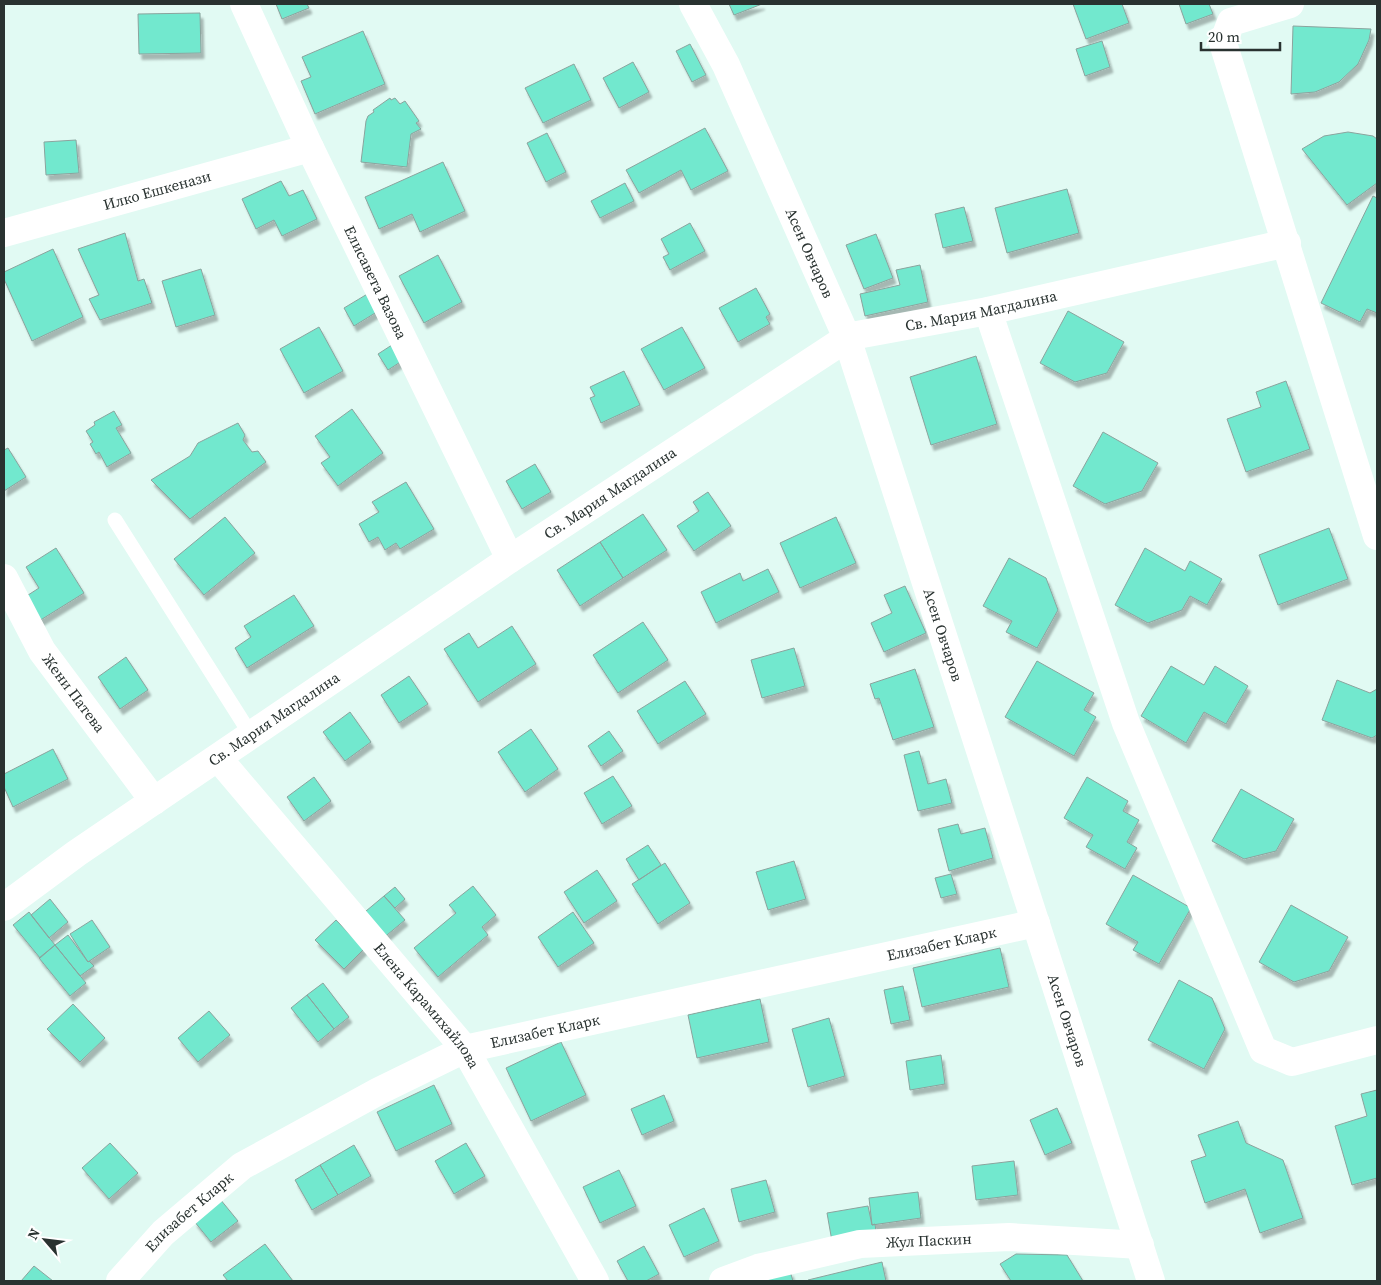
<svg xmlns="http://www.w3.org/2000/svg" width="1381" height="1285" font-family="'Source Serif 4',serif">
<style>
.building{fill:#72e8ce;stroke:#8ba39d;filter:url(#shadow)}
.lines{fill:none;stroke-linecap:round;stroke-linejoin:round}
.service{stroke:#fff;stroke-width:15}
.minor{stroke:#fff;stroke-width:28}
.labels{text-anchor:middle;stroke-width:4;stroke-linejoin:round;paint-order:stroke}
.street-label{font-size:15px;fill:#293230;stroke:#fff}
</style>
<defs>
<filter id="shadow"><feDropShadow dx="3" dy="5.5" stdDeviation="1" flood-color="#0004"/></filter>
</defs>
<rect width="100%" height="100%" fill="#e1faf3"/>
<!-- building -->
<path class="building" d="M276,4H307L309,8L282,19Z
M729,4H762L734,15Z
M1073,4H1122L1129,23L1086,39Z
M1179,4H1209L1213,14L1186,24Z
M200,13L201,53L139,54L138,14Z
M1293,26L1371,29L1369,40L1358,64L1339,82L1315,92L1291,94Z
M363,31L385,84L315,114L301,81L311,77L302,57Z
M1102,41L1110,67L1085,76L1076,49Z
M690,44L706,75L692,82L676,51Z
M633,62L649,92L619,108L603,78Z
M574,64L591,100L543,123L525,88Z
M390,98L391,100L395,98L400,104L405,101L419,121L416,123L421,129L411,134L407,167L361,162L366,121L368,116L374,112L373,110Z
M705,128L728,171L691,190L681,170L639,193L626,170Z
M1348,132L1373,136L1377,139V183L1347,205L1302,149L1324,136Z
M547,133L566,172L546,182L527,143Z
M76,140L79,173L46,175L44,142Z
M443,162L465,211L420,232L412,214L379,229L365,197Z
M281,181L289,196L303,190L317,219L282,236L274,220L256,229L242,199Z
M625,183L634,201L600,218L591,201Z
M1067,189L1079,233L1007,253L995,208Z
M1373,196L1377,198V313L1367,309L1360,322L1321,303Z
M964,207L973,241L943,248L935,214Z
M690,223L705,251L670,270L663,257L669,254L661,239Z
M125,233L138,281L144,279L152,303L100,320L89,299L99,295L78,249Z
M876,234L893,278L864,289L846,245Z
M53,249L83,317L32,341L4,279V272Z
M438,255L462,302L424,323L399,276Z
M920,265L928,302L865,316L860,294L900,285L896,270Z
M201,269L215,315L176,327L162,281Z
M756,288L770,314L766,317L770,324L738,342L719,308Z
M369,293L380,310L354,326L344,308Z
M1068,311L1124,342L1107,373L1075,382L1040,363Z
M319,327L343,371L304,393L280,349Z
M682,327L705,368L664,390L641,349Z
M395,343L405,359L388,370L378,354Z
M976,356L997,424L931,445L910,377Z
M624,371L640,405L601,423L590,398L595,396L590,387Z
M1286,381L1310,449L1246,472L1227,419L1261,407L1256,392Z
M352,409L383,453L338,486L321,463L330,457L315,436Z
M114,411L122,425L116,428L131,453L107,467L99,452L96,454L90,444L93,442L86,431L95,425L94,422Z
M238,423L245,435L243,440L252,452L258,451L266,462L190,519L151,480L190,456L198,443Z
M1103,432L1158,463L1142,491L1105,504L1073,486Z
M8,448L26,477L4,491V450Z
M535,464L551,492L522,509L506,481Z
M406,482L434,529L400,549L396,543L385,550L378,537L369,542L359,524L379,512L372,502Z
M708,492L731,526L694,551L677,526L699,511L693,502Z
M643,514L667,550L623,578L600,542Z
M225,517L255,553L204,595L174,559Z
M836,517L856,563L800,588L780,543Z
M1329,528L1348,579L1278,605L1259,555Z
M600,542L623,578L580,606L557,570Z
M56,548L84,593L39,621L25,597L39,588L26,567Z
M1145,548L1185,571L1190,561L1222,579L1207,605L1190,596L1182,610L1148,623L1115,605Z
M1009,558L1046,578L1058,610L1037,648L1006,632L1012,621L983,606Z
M768,569L779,592L716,623L701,592L740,573L743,581Z
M905,586L926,633L884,652L871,623L892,613L884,595Z
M294,595L314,626L247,668L235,648L251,637L244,626Z
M643,622L668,660L618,693L593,655Z
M512,626L536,664L478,702L444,649L469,633L478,648Z
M794,648L805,686L762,698L751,660Z
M126,657L148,690L120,709L98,677Z
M1037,661L1094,693L1084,710L1096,717L1074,756L1005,717Z
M1171,666L1204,685L1215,666L1248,686L1226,724L1204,712L1186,743L1141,716Z
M915,669L934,727L893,740L879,698L875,699L870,684Z
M409,676L428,704L399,723L381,695Z
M1337,680L1370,693L1377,689V735L1372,738L1322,720Z
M685,681L706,714L658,744L637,711Z
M350,712L371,742L345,761L323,732Z
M531,729L558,769L525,792L498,752Z
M609,731L623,751L601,766L588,746Z
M53,749L68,779L13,807L4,787V774Z
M919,751L928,784L946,779L952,803L918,811L904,755Z
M613,776L632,806L602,824L584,793Z
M314,777L331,801L304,821L287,797Z
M1087,777L1128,801L1123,811L1139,820L1127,842L1137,848L1125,869L1086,847L1093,835L1064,818Z
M1241,789L1294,819L1276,851L1244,859L1212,841Z
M958,824L961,834L985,828L993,858L949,871L938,829Z
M648,845L661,865L639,880L626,859Z
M794,861L806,899L768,910L756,872Z
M665,863L690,903L658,924L632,884Z
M597,870L617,901L584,923L564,892Z
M951,874L957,894L941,898L935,878Z
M1133,875L1191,908L1159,964L1133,950L1138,942L1106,924Z
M473,886L496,915L482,927L488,935L438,977L414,948L456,913L449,905Z
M395,887L405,899L395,908L384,896Z
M384,896L405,920L381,940L360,916Z
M50,899L68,922L49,938L31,915Z
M1291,905L1348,937L1329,971L1294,982L1259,962Z
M29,912L55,945L40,958L13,925Z
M573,912L594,943L558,967L538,937Z
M92,920L110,947L88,962L70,934Z
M336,920L364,949L344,969L315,940Z
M68,935L88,962L89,961L94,966L80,976L55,945Z
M55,945L86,983L70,996L39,958Z
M1000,948L1009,987L922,1007L913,968Z
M1179,980L1212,998L1225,1029L1204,1069L1148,1040Z
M323,983L349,1017L334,1029L307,995Z
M903,986L910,1020L891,1024L884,990Z
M307,995L334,1029L318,1042L291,1008Z
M760,999L769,1042L697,1058L688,1015Z
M73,1004L105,1038L80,1062L47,1029Z
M209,1011L230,1035L198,1062L178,1038Z
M829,1018L845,1076L808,1087L792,1029Z
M561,1042L586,1095L531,1121L506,1068Z
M941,1055L945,1084L910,1090L906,1061Z
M434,1085L452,1124L396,1151L377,1112Z
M1377,1090V1178L1352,1185L1335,1126L1367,1116L1361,1094Z
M664,1095L674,1121L642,1135L631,1109Z
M1057,1108L1072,1143L1045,1155L1030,1120Z
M1238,1121L1246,1143L1283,1160L1303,1218L1260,1233L1245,1189L1205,1203L1191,1161L1206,1156L1198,1135Z
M110,1143L138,1173L109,1199L82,1168Z
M466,1143L485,1176L454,1194L435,1161Z
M354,1145L371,1176L338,1195L320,1165Z
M1014,1161L1018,1195L976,1200L972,1166Z
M320,1165L338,1195L312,1210L295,1180Z
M619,1170L636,1206L600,1223L583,1187Z
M766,1180L775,1212L739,1222L731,1189Z
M918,1192L921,1218L872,1225L869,1198Z
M220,1199L238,1221L211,1242L194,1221Z
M868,1206L872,1225L875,1224L877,1238L833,1247L827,1213Z
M704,1208L719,1241L684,1257L669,1225Z
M265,1244L293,1281H228L223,1275Z
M644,1246L659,1274L646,1281H628L617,1261Z
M1016,1254L1067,1255L1083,1281H1011L1000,1264Z
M882,1262L886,1281H808V1280Z
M34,1266L53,1281H21Z
M790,1271L793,1281H763L762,1279Z"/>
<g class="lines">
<!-- service -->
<path class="service" d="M115,520L251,735"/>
<!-- minor -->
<g class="minor">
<path id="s1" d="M244,4L310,148L510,559"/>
<path id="s2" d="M693,4L726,65L847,338L1151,1281"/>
<path d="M1290,4L1231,22L1223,43L1377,536"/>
<path id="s3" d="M4,233L310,148"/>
<path d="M988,311L1126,723L1263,1050L1292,1062L1377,1040"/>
<path id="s4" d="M4,578L42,651L154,801"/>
<path id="s5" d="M218,758L465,1049L595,1281"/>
<path id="s6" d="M4,907L77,853L510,559L847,338L857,335L988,311L1287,243"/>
<path id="s7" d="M120,1281L163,1233L242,1166L379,1091L465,1049L1036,923"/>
<path id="s8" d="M723,1281L758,1268L860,1244L1009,1237L1140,1245"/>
</g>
</g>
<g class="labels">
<!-- street labels -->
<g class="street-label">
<text dy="5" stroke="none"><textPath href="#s3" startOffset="159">Илко Ешкенази</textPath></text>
<text dy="5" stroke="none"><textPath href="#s2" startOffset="275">Асен Овчаров</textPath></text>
<text dy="5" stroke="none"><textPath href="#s1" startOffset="308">Елисавета Вазова</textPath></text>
<text dy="5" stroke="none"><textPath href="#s6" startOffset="1154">Св. Мария Магдалина</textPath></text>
<text dy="5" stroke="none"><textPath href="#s6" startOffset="734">Св. Мария Магдалина</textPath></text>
<text dy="5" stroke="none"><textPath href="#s2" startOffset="680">Асен Овчаров</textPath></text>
<text dy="5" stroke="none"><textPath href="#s4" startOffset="135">Жени Патева</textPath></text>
<text dy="5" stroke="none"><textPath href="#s6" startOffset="329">Св. Мария Магдалина</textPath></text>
<text dy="5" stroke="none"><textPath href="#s7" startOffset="908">Елизабет Кларк</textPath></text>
<text dy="5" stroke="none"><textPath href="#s5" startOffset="324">Елена Карамихайлова</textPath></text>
<text dy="5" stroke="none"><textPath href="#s2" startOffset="1085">Асен Овчаров</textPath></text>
<text dy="5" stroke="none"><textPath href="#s7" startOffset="502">Елизабет Кларк</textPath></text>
<text dy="5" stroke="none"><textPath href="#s7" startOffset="98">Елизабет Кларк</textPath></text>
<text dy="5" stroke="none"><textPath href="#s8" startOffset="211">Жул Паскин</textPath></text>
</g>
</g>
<!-- border -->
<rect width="1381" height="1285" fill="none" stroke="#293230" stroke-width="10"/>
<!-- north arrow -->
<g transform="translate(45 1240) rotate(298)" stroke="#ffffff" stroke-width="4" paint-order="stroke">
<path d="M0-4L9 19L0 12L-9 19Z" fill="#293230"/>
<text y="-8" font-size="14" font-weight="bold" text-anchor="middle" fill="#293230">N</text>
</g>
<!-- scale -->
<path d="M1201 42v8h79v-8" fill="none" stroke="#293230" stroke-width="2.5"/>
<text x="1208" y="42" font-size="15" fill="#293230" stroke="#ffffff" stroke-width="4" paint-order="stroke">20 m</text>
</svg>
